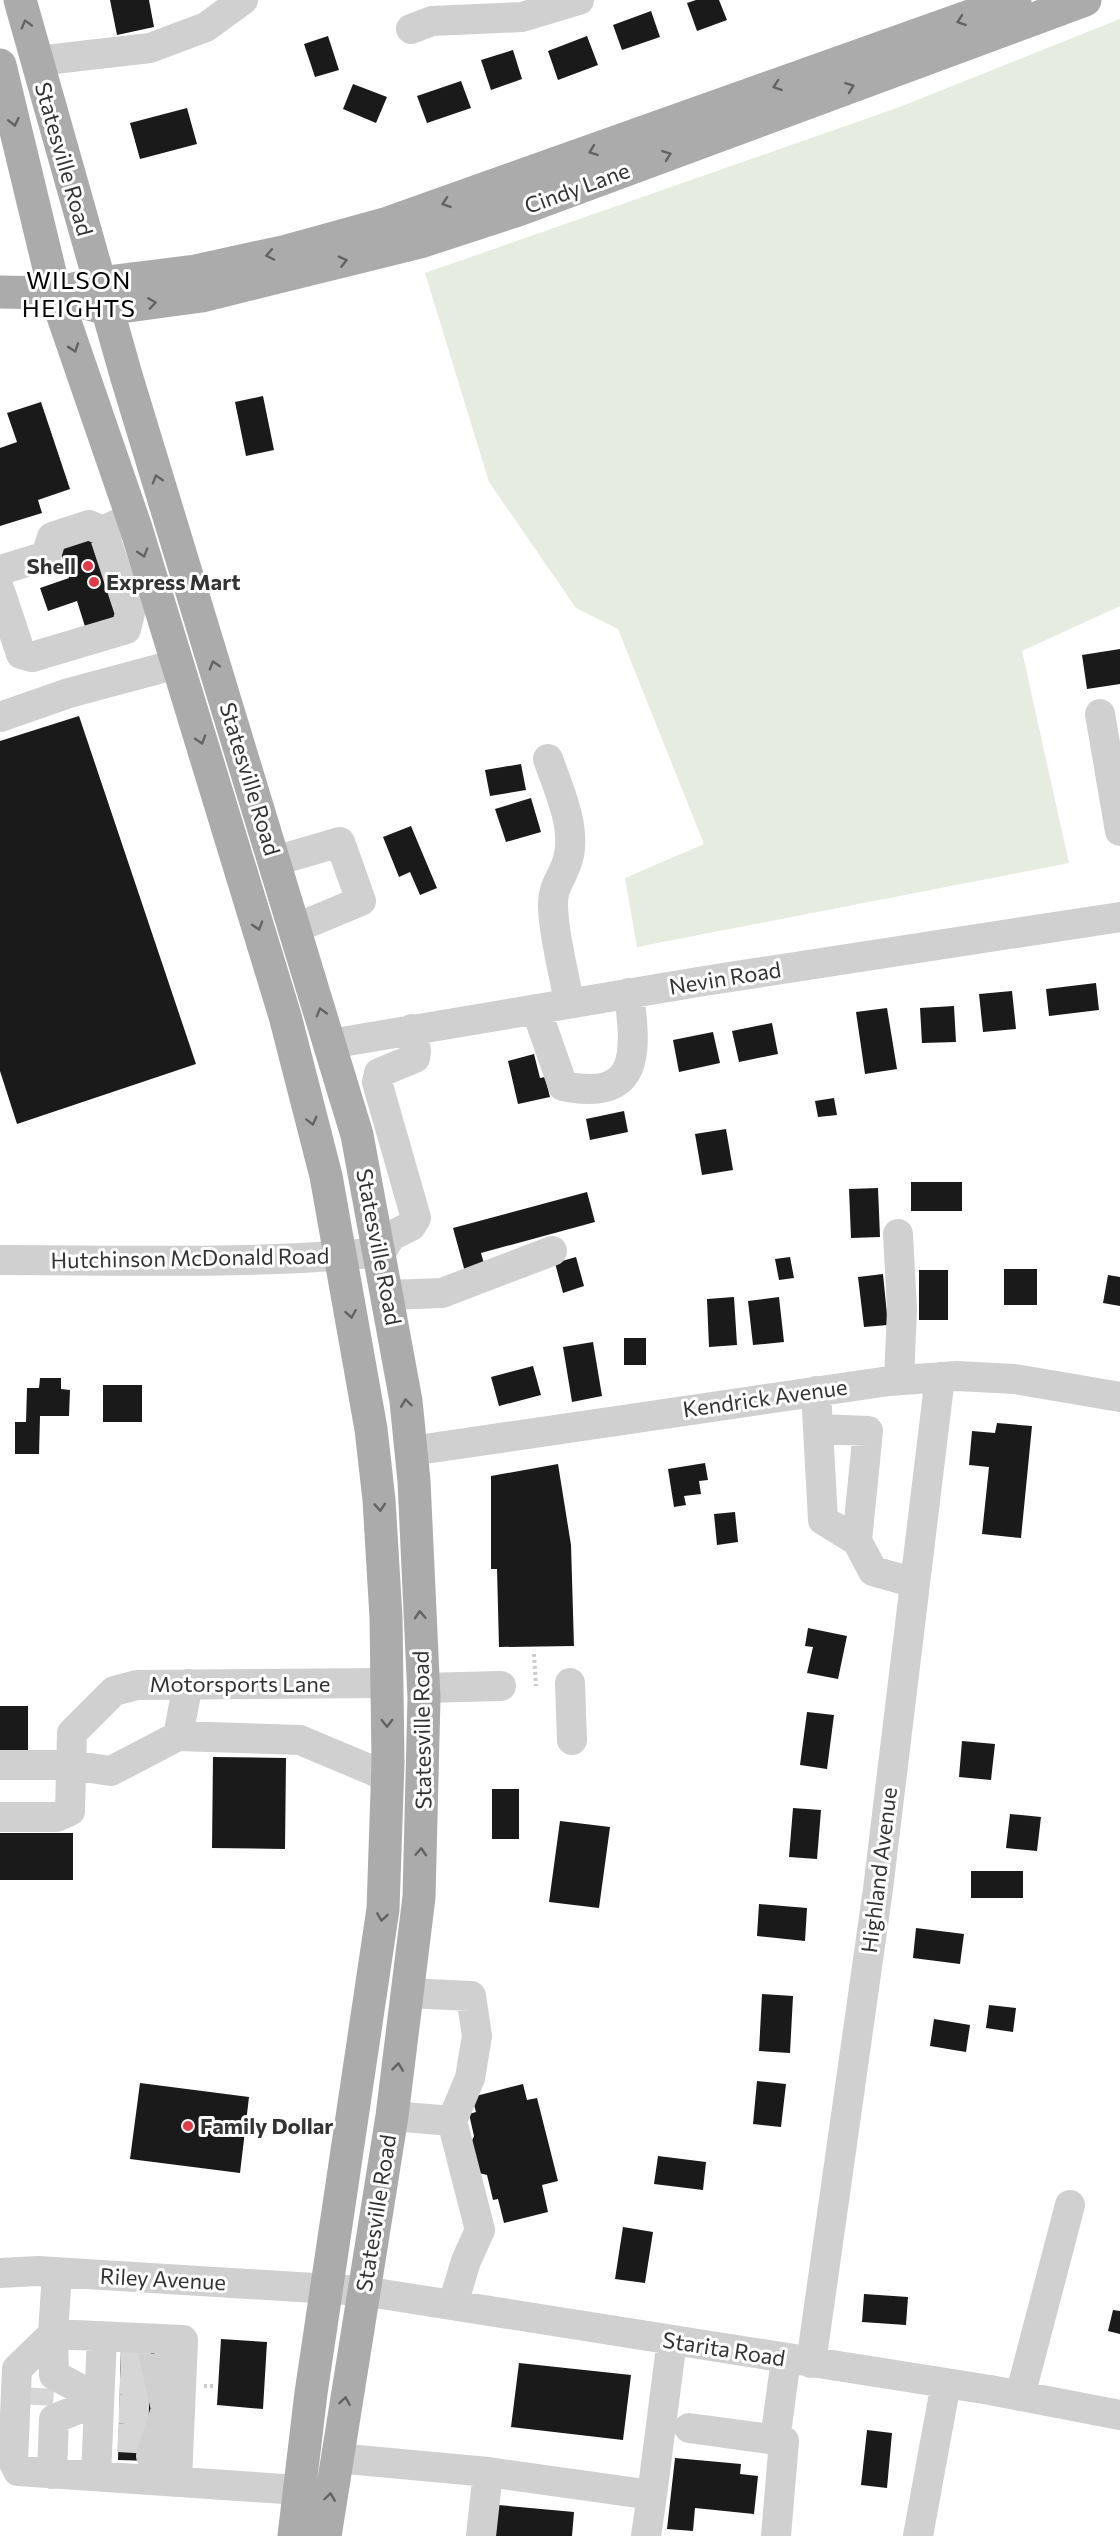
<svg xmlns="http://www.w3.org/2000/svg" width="1120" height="2536" font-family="Commissioner,sans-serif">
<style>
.green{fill:#e6ecdf}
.building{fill:#1a1a1a}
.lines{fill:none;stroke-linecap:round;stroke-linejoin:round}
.minor-tunnel{stroke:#d6d6d6;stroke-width:30;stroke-dasharray:30 15;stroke-linecap:butt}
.path{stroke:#cdcdcd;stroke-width:4;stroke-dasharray:3 3;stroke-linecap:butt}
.minor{stroke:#d0d0d0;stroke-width:30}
.major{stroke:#ababab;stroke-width:33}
.oneway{stroke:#636363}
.poi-dot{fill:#e63946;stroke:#fff;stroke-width:2}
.labels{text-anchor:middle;stroke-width:6;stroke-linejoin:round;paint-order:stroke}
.street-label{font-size:22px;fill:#333;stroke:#fff}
.poi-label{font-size:22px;font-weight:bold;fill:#333;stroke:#fff;text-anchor:start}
.neighbourhood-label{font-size:24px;letter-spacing:1.5px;fill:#000;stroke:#fff}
</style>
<rect width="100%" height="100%" fill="#fff"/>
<!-- green -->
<path class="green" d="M1120,19V606L1022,651L1069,863L637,947L625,878L704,844L618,629L576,608L489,482L425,273L897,108Z"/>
<!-- building -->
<path class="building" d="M110,0H149L154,27L117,35Z
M696,0H719L727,20L697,31L687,3Z
M651,11L660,37L622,50L613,25Z
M328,36L339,70L315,77L304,44Z
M587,36L598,65L558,80L548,51Z
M513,50L522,79L491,90L481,60Z
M461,81L471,108L427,123L417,96Z
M353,84L387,97L376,123L343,109Z
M187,108L197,144L140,159L130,123Z
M263,396L274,450L246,456L235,402Z
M41,402L70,489L38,500L42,513L0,526V448L17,442L7,413Z
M93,533L123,624L88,636L77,601L48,611L40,588L69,578L58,545Z
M1120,649V684L1087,689L1082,655Z
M79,716L196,1064L17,1124L0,1071V741Z
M521,764L526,790L490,796L485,770Z
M531,798L541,832L506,842L495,809Z
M411,826L437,888L420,895L410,872L399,877L383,837Z
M1096,983L1099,1010L1049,1016L1046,989Z
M1012,991L1016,1029L983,1032L979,994Z
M954,1006L956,1042L922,1043L920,1008Z
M887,1008L897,1069L865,1074L856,1012Z
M772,1023L778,1054L739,1062L732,1031Z
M713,1032L720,1063L679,1072L673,1040Z
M534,1054L540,1078L545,1077L550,1097L518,1104L508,1061Z
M834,1098L837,1115L818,1117L815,1101Z
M624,1111L628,1132L590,1140L586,1119Z
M726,1129L733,1170L702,1175L695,1134Z
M911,1182H962V1211H911Z
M878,1188L880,1237L851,1238L849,1189Z
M587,1192L595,1222L481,1253L485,1267L465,1272L453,1228Z
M576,1257L584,1286L563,1293L555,1263Z
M790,1257L794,1278L779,1280L775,1259Z
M1004,1269H1037V1305H1004Z
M919,1270H948V1320H919Z
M883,1274L888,1325L864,1327L858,1277Z
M1108,1275L1120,1277V1306L1103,1303Z
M734,1297L737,1345L709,1347L707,1299Z
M779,1297L784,1342L753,1345L748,1301Z
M624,1338H646V1365H624Z
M593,1342L602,1396L572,1402L563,1347Z
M533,1366L541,1395L499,1406L491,1377Z
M40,1378H61V1389L70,1390L69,1416H40L39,1454H15V1422H26L27,1388H39Z
M103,1385H142V1422H103Z
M997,1423L1032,1426L1021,1538L982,1534L989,1467L969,1465L972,1431L995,1433Z
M705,1463L708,1480L699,1481L701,1494L684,1496L686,1505L674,1507L668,1469Z
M558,1464L571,1545L574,1646L499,1647L497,1569H491V1476Z
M735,1512L738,1542L717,1545L714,1514Z
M808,1628L847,1636L838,1679L807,1673L813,1647L805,1646Z
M0,1706H28V1755H0Z
M807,1712L834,1715L827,1769L800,1765Z
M962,1741L995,1744L991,1780L959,1777Z
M213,1757L286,1758L285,1849L212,1848Z
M492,1789H519V1839H492Z
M793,1808L821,1810L817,1859L789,1857Z
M1010,1814L1041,1817L1037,1851L1006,1848Z
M560,1821L610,1827L599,1908L549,1902Z
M0,1833H73V1880H0Z
M971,1871H1023V1898H971Z
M759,1904L807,1908L805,1941L757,1936Z
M916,1928L964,1934L960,1964L913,1958Z
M762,1994L793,1996L790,2053L759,2051Z
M989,2005L1016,2008L1013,2032L986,2028Z
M934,2019L970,2025L966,2052L930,2046Z
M757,2081L786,2084L781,2127L753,2124Z
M140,2083L249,2097L240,2173L130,2159Z
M523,2084L527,2100L537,2098L558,2181L542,2185L548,2212L504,2223L498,2199L493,2200L487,2175L479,2173L468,2150L474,2136L469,2114L476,2112L472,2097Z
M658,2156L706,2162L703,2190L654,2184Z
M623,2227L653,2232L645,2283L615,2279Z
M864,2294L908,2297L906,2325L862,2322Z
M1113,2310L1120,2311V2334L1108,2331Z
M221,2339L267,2342L263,2409L217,2405Z
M121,2348L155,2349L151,2461L118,2460Z
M519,2363L631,2375L623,2440L511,2427Z
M867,2430L892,2433L887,2488L861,2485Z
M675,2458L741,2464L740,2474L758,2476L754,2514L695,2508L693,2531L667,2529Z
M498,2505L574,2512L572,2536H495Z"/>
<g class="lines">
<!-- minor-tunnel -->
<path class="minor-tunnel" d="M121,2355L154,2356
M120,2379L154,2381
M38,2405L39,2388
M119,2408L153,2409
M118,2437L152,2439"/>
<!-- path -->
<path class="path" d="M534,1654L536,1686
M204,2386H215"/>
<!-- minor -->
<path class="minor" d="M411,29L432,21L522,17L579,0
M37,61L150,48L206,27L243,0
M0,575L4,569L46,556L52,537L89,525L103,531
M0,591L21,654L32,657L126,629L130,613L103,531L132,517
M1100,714L1120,831
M0,717L69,693L177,664
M548,759C558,788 577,828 568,859C563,878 552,885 553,907C554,938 564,972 569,1003
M275,861L340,842L361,901L296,928
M536,1009L563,1086C642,1102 636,1051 629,993
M330,1044L704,981L1120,917
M898,1234L902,1309L899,1380
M0,1260C127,1260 255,1265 381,1252L391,1236L411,1226L416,1218L377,1082L379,1073L415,1058L416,1051L412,1029
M388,1295L442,1293L552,1251
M816,1391L823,1520L857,1541L873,1571L915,1583
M819,1429L868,1431L857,1541
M411,1451L889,1381L957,1376L1015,1379L1120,1397
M570,1683L572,1740
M423,1688L501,1686
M178,1736L300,1740L388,1777
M0,1765H70L111,1771L178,1736L188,1684
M0,1817H57L70,1811L72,1733L114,1691L137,1685L386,1683
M407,1993L471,1996L477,2036L470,2078L452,2121
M392,2116L452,2121L480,2230L466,2261L453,2304
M0,2273L38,2271L363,2291L990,2390L1120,2415
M57,2273L53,2334L17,2369L13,2461L18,2471L299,2490
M811,2363L878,1889L940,1377
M84,2391L54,2375L53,2334L183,2340L177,2480
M1020,2396L1070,2205
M689,2428L784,2441L776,2536
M775,2440L786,2359
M151,2456L166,2409L154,2356
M336,2458L488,2472
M52,2474L54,2419L83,2407
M96,2476L102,2336
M481,2536L488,2472L652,2495L672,2340
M646,2536L652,2495
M918,2536L946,2383"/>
<!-- major -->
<path class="major" d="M20,0L126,375L357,1135L406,1401L414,1481L424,1698L419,1897L392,2116L325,2536
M0,65L55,293L136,528L285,1016L326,1176L371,1429L379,1500L386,1617L388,1762L383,1909L311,2393L294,2536
M0,292L55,293L99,283L195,271L287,251L385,224L1015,0
M85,303L106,309L202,296L420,242L518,210L1085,0"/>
</g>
<!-- one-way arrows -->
<defs><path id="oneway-chevron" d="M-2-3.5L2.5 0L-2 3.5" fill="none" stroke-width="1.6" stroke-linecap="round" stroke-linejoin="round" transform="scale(1.5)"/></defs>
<g class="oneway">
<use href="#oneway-chevron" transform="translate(961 21) rotate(161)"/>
<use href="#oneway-chevron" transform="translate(26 24) rotate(-106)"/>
<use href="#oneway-chevron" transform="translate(777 86) rotate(161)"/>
<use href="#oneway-chevron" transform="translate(850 87) rotate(-20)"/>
<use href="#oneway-chevron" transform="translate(14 122) rotate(77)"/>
<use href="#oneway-chevron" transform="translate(593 151) rotate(160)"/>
<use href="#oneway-chevron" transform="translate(667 155) rotate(-20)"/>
<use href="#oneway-chevron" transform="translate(446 203) rotate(161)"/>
<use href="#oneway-chevron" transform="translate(270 255) rotate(168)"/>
<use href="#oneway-chevron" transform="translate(343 261) rotate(-14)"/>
<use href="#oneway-chevron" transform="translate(152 303) rotate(-8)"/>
<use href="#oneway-chevron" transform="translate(74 348) rotate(71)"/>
<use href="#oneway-chevron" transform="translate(157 479) rotate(-107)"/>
<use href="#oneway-chevron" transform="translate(143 553) rotate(73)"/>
<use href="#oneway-chevron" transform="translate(214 665) rotate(-107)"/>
<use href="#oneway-chevron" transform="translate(201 740) rotate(73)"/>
<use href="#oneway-chevron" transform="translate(258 926) rotate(73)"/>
<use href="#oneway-chevron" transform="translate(321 1012) rotate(-106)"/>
<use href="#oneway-chevron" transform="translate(312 1121) rotate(76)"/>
<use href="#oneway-chevron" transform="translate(351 1314) rotate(80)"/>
<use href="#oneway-chevron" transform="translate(406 1403) rotate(-97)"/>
<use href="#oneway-chevron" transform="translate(380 1507) rotate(86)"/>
<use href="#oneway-chevron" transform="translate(420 1615) rotate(-93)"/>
<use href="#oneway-chevron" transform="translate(387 1723) rotate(89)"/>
<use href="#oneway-chevron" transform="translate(421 1852) rotate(-87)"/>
<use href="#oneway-chevron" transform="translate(382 1917) rotate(99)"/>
<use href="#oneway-chevron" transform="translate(398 2067) rotate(-83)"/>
<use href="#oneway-chevron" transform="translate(345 2401) rotate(-81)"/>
<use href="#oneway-chevron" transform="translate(330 2497) rotate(-82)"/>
</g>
<!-- markers -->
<g class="poi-dot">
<circle cx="88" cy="566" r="6"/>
<circle cx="94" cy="582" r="6"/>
<circle cx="188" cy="2126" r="6"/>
</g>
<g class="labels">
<!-- street labels -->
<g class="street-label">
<text transform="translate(64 159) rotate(74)" y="8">Statesville Road</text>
<text transform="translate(577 188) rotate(-20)" y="8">Cindy Lane</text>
<text transform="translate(250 779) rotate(73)" y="8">Statesville Road</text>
<text transform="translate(725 978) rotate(-9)" y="8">Nevin Road</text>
<text transform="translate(379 1247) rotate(79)" y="8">Statesville Road</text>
<text transform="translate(190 1258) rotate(-1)" y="8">Hutchinson McDonald Road</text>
<text transform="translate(765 1398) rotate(-8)" y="8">Kendrick Avenue</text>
<text x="240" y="1692">Motorsports Lane</text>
<text transform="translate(422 1730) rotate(-91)" y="8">Statesville Road</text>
<text transform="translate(879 1870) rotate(-83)" y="8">Highland Avenue</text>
<text transform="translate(376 2213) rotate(-81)" y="8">Statesville Road</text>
<text transform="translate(163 2279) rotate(3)" y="8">Riley Avenue</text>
<text transform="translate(724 2349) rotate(9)" y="8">Starita Road</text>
</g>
<!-- poi labels -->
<g class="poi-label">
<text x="76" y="574" text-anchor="end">Shell</text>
<text x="106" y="590">Express Mart</text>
<text x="200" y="2134">Family Dollar</text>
</g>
<!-- neighbourhood labels -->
<g class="neighbourhood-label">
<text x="79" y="289">WILSON<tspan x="79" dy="28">HEIGHTS</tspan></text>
</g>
</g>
</svg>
